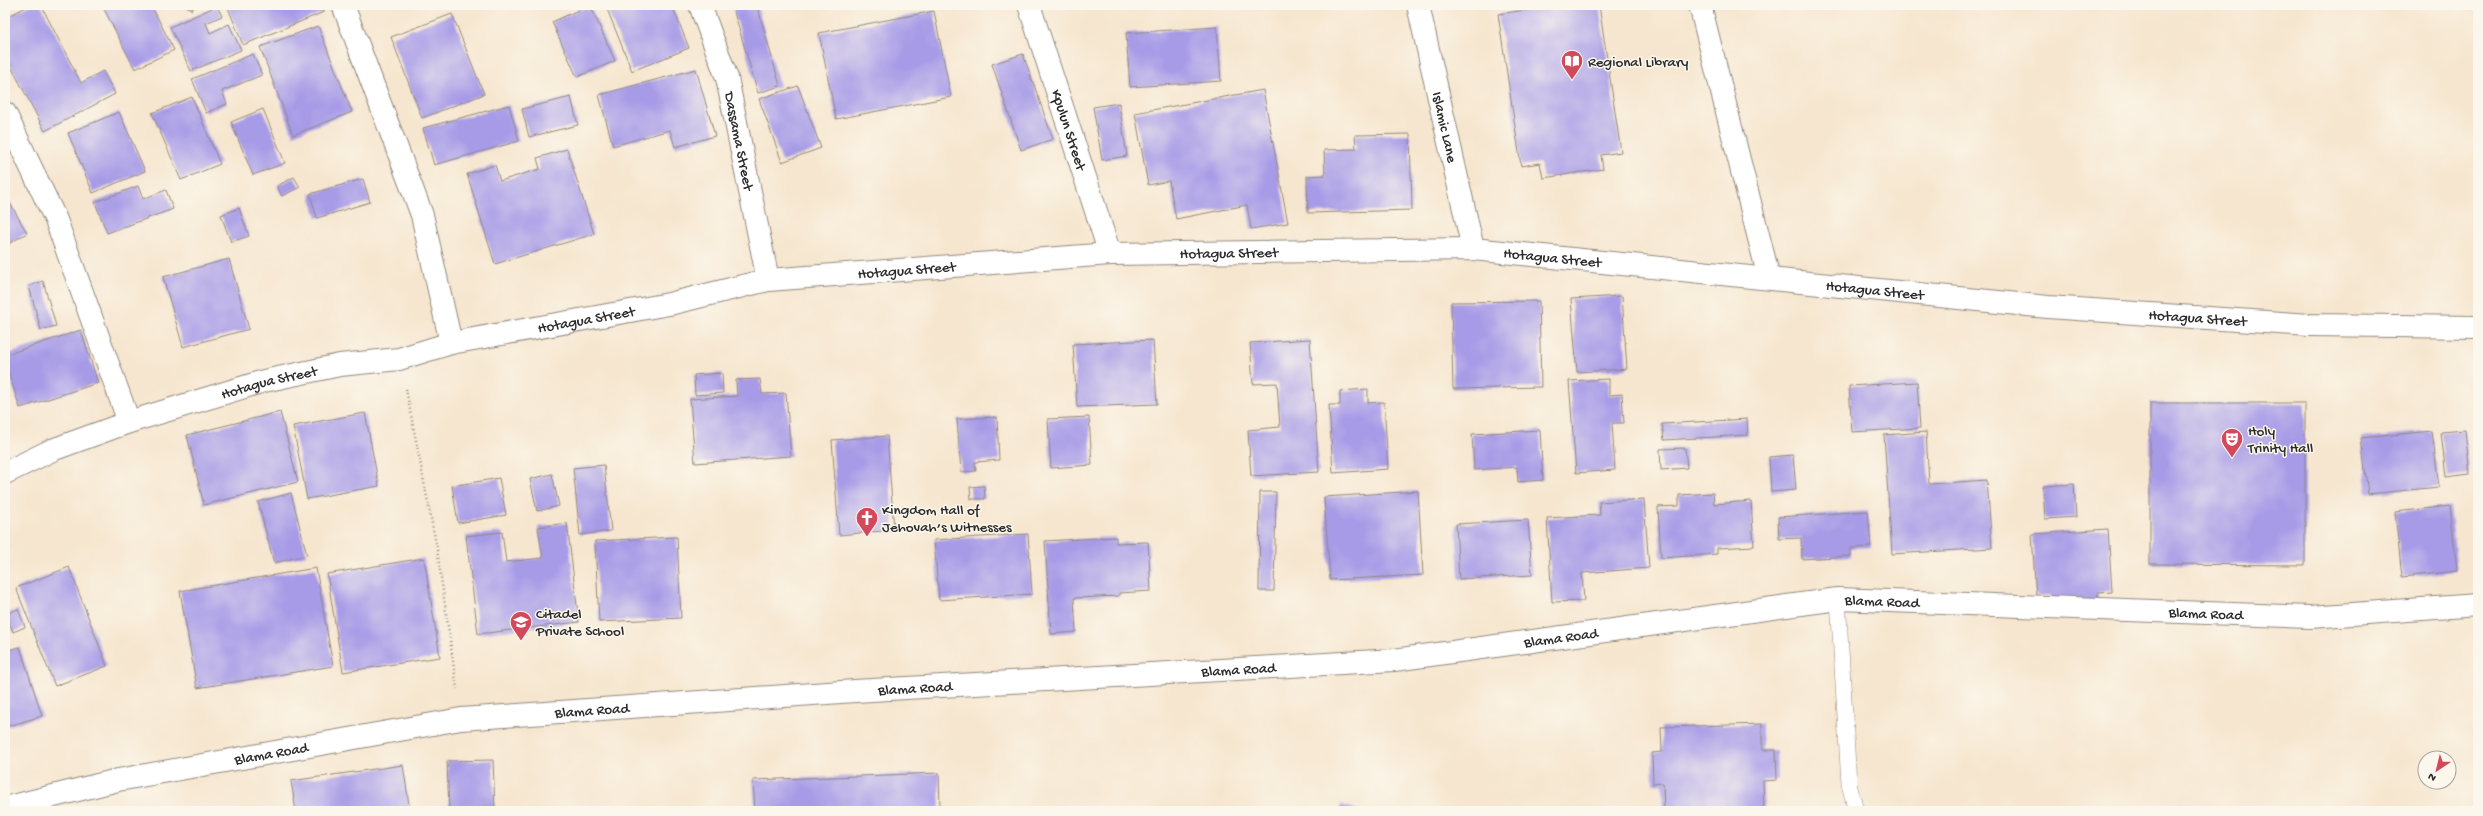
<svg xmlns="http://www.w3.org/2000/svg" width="2483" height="816" font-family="'Gochi Hand',sans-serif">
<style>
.building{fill:#a79be7}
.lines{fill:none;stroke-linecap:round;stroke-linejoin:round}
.service-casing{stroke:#90887d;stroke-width:16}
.minor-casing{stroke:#90887d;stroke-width:24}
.tertiary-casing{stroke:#90887d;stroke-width:24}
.path{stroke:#90887d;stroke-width:2.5;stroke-dasharray:1 3;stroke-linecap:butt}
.service{stroke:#fff;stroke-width:15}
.minor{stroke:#fff;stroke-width:22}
.tertiary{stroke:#fff;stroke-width:22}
.labels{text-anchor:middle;stroke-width:3;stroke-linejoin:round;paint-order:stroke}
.poi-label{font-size:15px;fill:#2b2b2b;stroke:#fbf7ec;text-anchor:start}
.street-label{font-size:15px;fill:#2b2b2b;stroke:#fbf7ec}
</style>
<rect width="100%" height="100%" fill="#fbf7ec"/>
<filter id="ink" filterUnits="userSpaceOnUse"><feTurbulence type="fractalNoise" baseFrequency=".025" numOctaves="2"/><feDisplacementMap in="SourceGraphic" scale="8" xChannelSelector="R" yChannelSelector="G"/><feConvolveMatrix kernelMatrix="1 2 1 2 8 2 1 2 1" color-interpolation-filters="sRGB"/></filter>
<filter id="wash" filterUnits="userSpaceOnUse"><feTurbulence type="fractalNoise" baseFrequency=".012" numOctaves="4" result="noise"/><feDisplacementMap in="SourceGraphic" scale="16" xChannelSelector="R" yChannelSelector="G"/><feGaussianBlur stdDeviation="0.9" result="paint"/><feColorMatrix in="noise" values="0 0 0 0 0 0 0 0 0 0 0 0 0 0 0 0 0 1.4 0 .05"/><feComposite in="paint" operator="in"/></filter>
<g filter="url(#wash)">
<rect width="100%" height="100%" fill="#f6e6cf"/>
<g id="blocks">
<!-- building -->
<path class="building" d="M30,5H41L81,83L103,71L115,94L45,131L5,55V18Z
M102,5H151L174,50L135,69Z
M185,5H195L192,10Z
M227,5H321L324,12L243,45Z
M590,5L615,61L577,77L552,22Z
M616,5H672L689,48L632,71L607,9Z
M732,5H757L780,86L758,93Z
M1562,5H1599L1621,152L1601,155L1603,169L1543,178L1540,163L1521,166L1498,14Z
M217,6L222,16L206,23L210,33L229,24L241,50L191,71L170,27Z
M934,11L951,97L836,119L819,33Z
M452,14L484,94L422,118L391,37Z
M318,26L352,112L293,135L260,47Z
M1217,27L1221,81L1130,87L1126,33Z
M253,54L262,75L222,91L227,104L206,113L192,79Z
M1023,54L1053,139L1021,150L992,64Z
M696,69L715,136L675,147L670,130L613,146L599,95Z
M798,86L821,148L782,162L759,99Z
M1263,90L1288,223L1251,229L1247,205L1176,219L1169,181L1148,185L1135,113Z
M192,97L220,164L181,180L152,113Z
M571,97L578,125L529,137L522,109Z
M1119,103L1127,156L1102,160L1093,107Z
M509,105L519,141L434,165L423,128Z
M263,109L285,163L253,175L231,122Z
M119,112L145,171L93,193L68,133Z
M1410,134L1412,210L1308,213L1307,176L1325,175L1324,150L1356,149L1355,135Z
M567,149L594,234L495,264L467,174L495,165L500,181L540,169L537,158Z
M294,177L300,187L282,196L277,186Z
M363,179L370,202L317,218L310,194Z
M138,186L143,199L166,190L173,209L107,233L95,202Z
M5,194L27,233L5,246Z
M239,208L249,236L231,242L221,215Z
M229,259L249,329L183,347L163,277Z
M43,281L56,326L41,330L29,286Z
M1622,296L1627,369L1577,372L1571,299Z
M1539,301L1541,387L1453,389L1451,302Z
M81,330L98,383L20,408L5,362V355Z
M1310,339L1319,472L1251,476L1248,430L1280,427L1277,383L1253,384L1250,343Z
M1153,340L1157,404L1077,407L1073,344Z
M722,373L723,393L695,395L694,375Z
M760,379L762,394L786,393L791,456L695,463L690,399L737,396L736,380Z
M1609,379V395L1622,394L1624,423H1612L1615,470L1576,473L1569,381Z
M1917,382L1920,428L1852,432L1849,386Z
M1368,389V403L1384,402L1388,469L1333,473L1329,405H1340V391Z
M2150,403H2305V565L2150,564Z
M280,412L298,482L204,505L187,435Z
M365,413L379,486L307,499L293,426Z
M997,417L999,460L975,462L976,471L961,472L957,419Z
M1089,417L1092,465L1051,468L1048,419Z
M1747,419L1748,435L1664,440L1662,424Z
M1540,430L1543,480L1518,482L1517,467L1474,470L1472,434Z
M2465,430L2470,474L2446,477L2441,432Z
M2432,431L2439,487L2368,494L2361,438Z
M1926,432L1929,484L1987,480L1992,548L1892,554L1884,435Z
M887,436L894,530L839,535L832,440Z
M1685,448L1687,468L1661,470L1660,449Z
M1793,455L1796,490L1771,492L1769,457Z
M604,465L611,531L580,535L573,468Z
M552,474L559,506L537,511L530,479Z
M499,478L506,515L458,523L452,486Z
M2074,484L2076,517L2045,519L2043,486Z
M984,486L985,499H971L970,487Z
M1418,491L1423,575L1330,580L1324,497Z
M1260,492H1276L1274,591H1259Z
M291,493L307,555L274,563L258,502Z
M1713,493L1714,504L1751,501L1754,546L1717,548V554L1661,558L1658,507L1679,506V495Z
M1644,499L1649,568L1582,573L1584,601L1552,602L1547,518L1600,515L1599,502Z
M2450,506L2457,571L2402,577L2395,512Z
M1868,511L1871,547L1851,548V556L1802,559L1801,538L1779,539L1778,517Z
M1528,520L1532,575L1459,579L1456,524Z
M567,523L579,622L478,634L466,536L502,532L506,562L543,558L538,527Z
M2108,529L2112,592L2098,593V604L2051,607L2050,596L2036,597L2032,534Z
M1028,534L1032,594L939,600L934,540Z
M677,537L681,618L599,622L595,541Z
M1116,537V543L1148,542L1151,591L1119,593V596L1074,598L1076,632L1051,634L1045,541Z
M424,558L440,657L343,672L327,574Z
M69,567L107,666L55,686L16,588Z
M316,568L333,666L197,688L180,591Z
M18,609L25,627L13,632L6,614Z
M20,647L42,716L5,727V651Z
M1762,724V750H1776L1777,780L1763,781L1764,811H1664L1663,783L1653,784L1652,753L1662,752L1661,727Z
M493,760L495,811H449L447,761Z
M403,765L410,811H296L291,781Z
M939,773L940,811H755L753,780Z
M1341,804L1361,811H1339Z"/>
</g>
</g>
<g filter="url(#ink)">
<use href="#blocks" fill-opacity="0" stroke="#90887d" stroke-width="1"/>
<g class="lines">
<!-- service casing -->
<g class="service-casing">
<path id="service" d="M1838,599L1849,784L1856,811"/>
</g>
<!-- minor casing -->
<g class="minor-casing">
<g id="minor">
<path d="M343,5L422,215L451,343"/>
<path id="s1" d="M700,5L727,78L768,280"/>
<path id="s2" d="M1029,5L1110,254"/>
<path id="s3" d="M1418,5L1473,249"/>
<path d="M1700,5L1769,278"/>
<path d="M5,113L56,220L129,422"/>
<path id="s4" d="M5,473L52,450L129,422L264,381L340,365L399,359L451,343L669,304L768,280L1110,254L1473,249L2048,307L2309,325L2478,327"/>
</g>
</g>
<!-- tertiary casing -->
<g class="tertiary-casing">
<g id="tertiary">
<path id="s5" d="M5,808L118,780L461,719L855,691L1394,660L1838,599L2310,617L2478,605"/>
</g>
</g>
<!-- path -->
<path class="path" d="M406,389L437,549L457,689"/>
<!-- service -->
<use href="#service" class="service"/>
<!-- minor -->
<use href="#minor" class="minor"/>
<!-- tertiary -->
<use href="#tertiary" class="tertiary"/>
</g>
</g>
<!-- icons -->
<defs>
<g id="library-pin" transform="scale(1.15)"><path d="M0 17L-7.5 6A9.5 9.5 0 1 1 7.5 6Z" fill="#d1495b" stroke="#fbf7ec"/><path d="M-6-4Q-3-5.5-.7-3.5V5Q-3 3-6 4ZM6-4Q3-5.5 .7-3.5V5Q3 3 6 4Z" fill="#fff"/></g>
<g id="theatre-pin" transform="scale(1.15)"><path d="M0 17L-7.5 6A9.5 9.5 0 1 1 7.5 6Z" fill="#d1495b" stroke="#fbf7ec"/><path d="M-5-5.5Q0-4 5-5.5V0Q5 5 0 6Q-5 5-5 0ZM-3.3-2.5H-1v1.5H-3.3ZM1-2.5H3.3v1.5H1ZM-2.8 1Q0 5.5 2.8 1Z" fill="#fff"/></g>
<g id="church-pin" transform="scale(1.15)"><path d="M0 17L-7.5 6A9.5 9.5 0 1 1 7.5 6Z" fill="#d1495b" stroke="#fbf7ec"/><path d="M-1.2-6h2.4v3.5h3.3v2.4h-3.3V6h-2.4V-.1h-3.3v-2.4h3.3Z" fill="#fff"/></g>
<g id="school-pin" transform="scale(1.15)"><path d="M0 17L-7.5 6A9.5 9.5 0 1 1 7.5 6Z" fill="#d1495b" stroke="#fbf7ec"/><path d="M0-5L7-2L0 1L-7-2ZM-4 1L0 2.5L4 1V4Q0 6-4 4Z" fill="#fff"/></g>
</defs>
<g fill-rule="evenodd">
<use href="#library-pin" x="1572" y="61"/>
<use href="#theatre-pin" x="2232" y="439"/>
<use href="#church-pin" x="867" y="518"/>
<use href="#school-pin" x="521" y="622"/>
</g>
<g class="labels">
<!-- poi labels -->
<g class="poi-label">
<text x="1588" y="66">Regional Library</text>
<text x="2248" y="435">Holy<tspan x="2248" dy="17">Trinity Hall</tspan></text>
<text x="882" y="514">Kingdom Hall of<tspan x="882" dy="17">Jehovah’s Witnesses</tspan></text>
<text x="536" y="618">Citadel<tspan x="536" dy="17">Private School</tspan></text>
</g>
<!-- street labels -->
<g class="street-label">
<text dy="5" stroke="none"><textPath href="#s3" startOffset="125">Islamic Lane</textPath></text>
<text dy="5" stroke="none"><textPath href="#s2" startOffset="131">Kpulun Street</textPath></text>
<text dy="5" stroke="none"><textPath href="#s1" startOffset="142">Dassama Street</textPath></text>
<text dy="5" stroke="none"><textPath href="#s4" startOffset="1252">Hotagua Street</textPath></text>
<text dy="5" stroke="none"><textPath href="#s4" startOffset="1576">Hotagua Street</textPath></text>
<text dy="5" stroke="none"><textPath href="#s4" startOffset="929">Hotagua Street</textPath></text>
<text dy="5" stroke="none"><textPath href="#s4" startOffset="1900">Hotagua Street</textPath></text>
<text dy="5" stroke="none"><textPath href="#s4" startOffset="2224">Hotagua Street</textPath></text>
<text dy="5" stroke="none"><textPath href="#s4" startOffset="604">Hotagua Street</textPath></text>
<text dy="5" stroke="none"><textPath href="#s4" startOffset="280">Hotagua Street</textPath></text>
<text dy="5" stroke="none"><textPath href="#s5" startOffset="1892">Blama Road</textPath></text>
<text dy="5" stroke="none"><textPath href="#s5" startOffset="2216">Blama Road</textPath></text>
<text dy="5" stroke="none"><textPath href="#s5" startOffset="1568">Blama Road</textPath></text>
<text dy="5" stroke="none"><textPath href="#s5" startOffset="1244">Blama Road</textPath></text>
<text dy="5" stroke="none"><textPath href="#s5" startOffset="920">Blama Road</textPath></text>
<text dy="5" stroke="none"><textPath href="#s5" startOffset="596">Blama Road</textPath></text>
<text dy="5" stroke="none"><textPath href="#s5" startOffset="272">Blama Road</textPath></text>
</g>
</g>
<!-- margin -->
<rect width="2483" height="816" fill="none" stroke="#fbf7ec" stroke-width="20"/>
<!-- north arrow -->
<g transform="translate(2437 770) rotate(215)"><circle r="19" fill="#fbf7ec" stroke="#a8a59f"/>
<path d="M0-3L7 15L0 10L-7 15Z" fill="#d1495b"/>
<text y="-6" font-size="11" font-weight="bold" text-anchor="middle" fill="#2b2b2b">N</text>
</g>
</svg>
